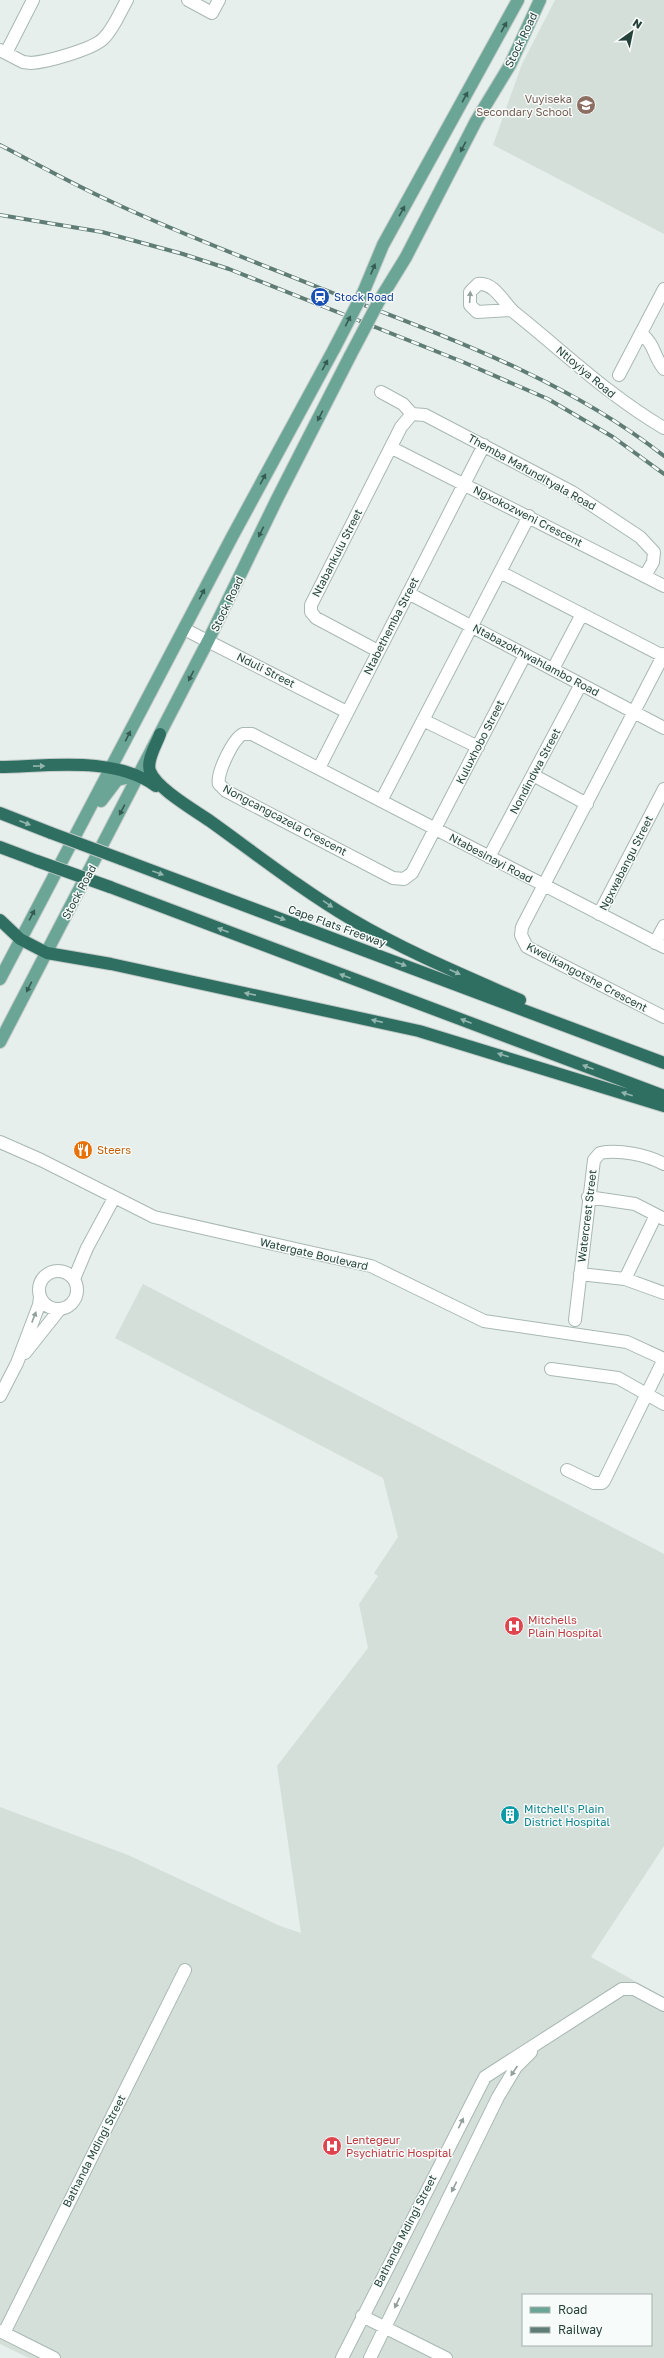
<svg xmlns="http://www.w3.org/2000/svg" width="664" height="2358" font-family="'Golos Text',sans-serif">
<style>
.built{fill:#d4dfda;fill-rule:evenodd}
.lines{fill:none;stroke-linecap:round;stroke-linejoin:round}
.minor-casing{stroke:#a8b8b2;stroke-width:14}
.major-casing{stroke:#c2cac8;stroke-width:14}
.highway-casing{stroke:#c2cac8;stroke-width:14}
.minor{stroke:#fff;stroke-width:12}
.major{stroke:#6aa596;stroke-width:12}
.highway{stroke:#2f6f62;stroke-width:12}
.rail-casing{stroke:#5f7d75;stroke-width:4}
.rail{stroke:#f7fbf9;stroke-width:2.5;stroke-dasharray:8;stroke-linecap:butt}
.major-bridge-casing{stroke:#c2cac8;stroke-width:14;stroke-linecap:butt}
.highway-bridge-casing{stroke:#c2cac8;stroke-width:14;stroke-linecap:butt}
.major-bridge{stroke:#6aa596;stroke-width:12}
.highway-bridge{stroke:#2f6f62;stroke-width:12}
.oneway{fill:#365b51}
.oneway2{fill:#92a09c}
.oneway3{fill:#93b5ae}
.labels{text-anchor:middle;stroke-width:3;stroke-linejoin:round;paint-order:stroke}
.street-label{font-size:11px;fill:#24423a;stroke:#f7fbf9}
.education-label{font-size:11px;fill:#785e54;stroke:#f7fbf9;text-anchor:end}
.transit-label{font-size:11px;fill:#164399;stroke:#f7fbf9;text-anchor:start}
.food-label{font-size:11px;fill:#c56008;stroke:#f7fbf9;text-anchor:start}
.health-label{font-size:11px;fill:#be3a42;stroke:#f7fbf9;text-anchor:start}
.culture-label{font-size:11px;fill:#0d838f;stroke:#f7fbf9;text-anchor:start}
</style>
<rect width="100%" height="100%" fill="#e6efeb"/>
<!-- built -->
<path class="built" d="M555,0H664V234L493,145L522,64Z
M143,1284L664,1554V1846L591,1957L664,1997V2358H29L0,2344V1807L128,1855L280,1926L301,1933L277,1766L368,1648L359,1604L378,1576L374,1573L398,1537L383,1478L115,1338ZM523,2295H651V2345H523Z"/>
<g class="lines">
<!-- minor casing -->
<g class="minor-casing">
<path id="minor" d="M188,0L212,13L219,0
M0,50L23,62L31,63C47,62 94,49 104,38C114,28 120,12 127,0
M6,53L33,0
M511,310L477,312L470,305V292L478,284C495,282 504,304 515,313C565,353 609,396 664,428
M641,333C656,346 653,356 664,369
M619,375L664,289
M381,392L403,404L412,414
M392,448L664,586
M500,572L663,656
M408,593L664,728
M184,629L347,712
M378,651L316,618L311,612V605L401,427L412,414L425,415L572,492L640,537L654,552L653,562L645,576
M664,654L522,927L521,935L527,947L664,1017
M525,655L412,873L404,879L393,878L226,791L219,784C216,774 233,739 243,734H252L364,792C464,843 564,895 664,947
M553,669L582,614
M423,720L478,747
M319,768L484,445
M533,775L587,804
M381,801L529,516
M489,857L581,684
M599,914L664,789
M655,943L664,926
M0,1142L41,1160L154,1217L371,1266L484,1321L627,1342L664,1359
M588,1197L635,1204L664,1219
M39 1290a19 19 0 1 1 38 0a19 19 0 1 1-38 0Z
M580,1274L625,1279L664,1293
M74,1279L87,1248L114,1198
M625,1279L656,1215
M575,1320L594,1160L600,1153C619,1149 647,1155 664,1164
M25,1353L60,1309
M551,1369L618,1378L664,1404
M0,1396L17,1363L39,1305L40,1297
M567,1470L594,1483H602L604,1481L664,1359
M362,2316L446,2358
M0,2331L54,2358
M4,2333L185,1970
M342,2358L485,2077L622,1989H634L664,2005
M370,2358L498,2097L516,2067L531,2052"/>
</g>
<!-- major casing -->
<g class="major-casing">
<path id="major" d="M363,293L383,245L518,0
M379,301L406,257L476,121L510,65L540,0
M101,801L117,780L139,775
M0,979L232,537L334,349
M0,1042L208,641L277,499L350,356"/>
</g>
<!-- highway casing -->
<g class="highway-casing">
<path id="highway" d="M160,734C157,744 146,760 150,771C156,788 194,810 210,821C256,854 302,890 351,919C405,951 463,975 520,1000
M0,767C50,766 114,756 156,786
M0,813L51,833
M0,847L37,861
M121,859L664,1063
M110,887L664,1096
M0,920L20,939L47,953L111,964L419,1031L664,1106"/>
</g>
<!-- minor -->
<use href="#minor" class="minor"/>
<!-- major -->
<use href="#major" class="major"/>
<!-- highway -->
<use href="#highway" class="highway"/>
<!-- rail casing -->
<g class="rail-casing">
<path id="rail" d="M0,145C37,164 74,185 112,202C180,234 251,260 320,288C440,335 562,376 664,456
M0,215L102,232L183,254L229,269L463,362L548,399L613,437L664,474"/>
</g>
<!-- rail -->
<use href="#rail" class="rail"/>
<!-- major-bridge casing -->
<g class="major-bridge-casing">
<path id="major-bridge" d="M334,349L363,293
M350,356L379,301"/>
</g>
<!-- highway-bridge casing -->
<g class="highway-bridge-casing">
<path id="highway-bridge" d="M51,833L121,859
M37,861L110,887"/>
</g>
<!-- major-bridge -->
<use href="#major-bridge" class="major-bridge"/>
<!-- highway-bridge -->
<use href="#highway-bridge" class="highway-bridge"/>
</g>
<!-- one-way arrows -->
<defs><path id="oneway-solid" d="M-6-.8H1V-3.2L6.5 0L1 3.2V.8H-6Z"/></defs>
<g class="oneway">
<use href="#oneway-solid" transform="translate(504 27) rotate(-61)"/>
<use href="#oneway-solid" transform="translate(465 97) rotate(-61)"/>
<use href="#oneway-solid" transform="translate(463 147) rotate(118)"/>
<use href="#oneway-solid" transform="translate(402 211) rotate(-61)"/>
<use href="#oneway-solid" transform="translate(373 269) rotate(-67)"/>
<use href="#oneway-solid" transform="translate(348 321) rotate(-63)"/>
<use href="#oneway-solid" transform="translate(325 365) rotate(-62)"/>
<use href="#oneway-solid" transform="translate(320 416) rotate(117)"/>
<use href="#oneway-solid" transform="translate(263 479) rotate(-62)"/>
<use href="#oneway-solid" transform="translate(261 532) rotate(116)"/>
<use href="#oneway-solid" transform="translate(202 594) rotate(-62)"/>
<use href="#oneway-solid" transform="translate(191 676) rotate(117)"/>
<use href="#oneway-solid" transform="translate(128 736) rotate(-63)"/>
<use href="#oneway-solid" transform="translate(122 810) rotate(118)"/>
<use href="#oneway-solid" transform="translate(32 915) rotate(-62)"/>
<use href="#oneway-solid" transform="translate(29 987) rotate(117)"/>
</g>
<g class="oneway2">
<use href="#oneway-solid" transform="translate(470 297) rotate(-86)"/>
<use href="#oneway-solid" transform="translate(34 1317) rotate(-69)"/>
<use href="#oneway-solid" transform="translate(514 2071) rotate(124)"/>
<use href="#oneway-solid" transform="translate(461 2123) rotate(-64)"/>
<use href="#oneway-solid" transform="translate(454 2187) rotate(116)"/>
<use href="#oneway-solid" transform="translate(397 2303) rotate(116)"/>
</g>
<g class="oneway3">
<use href="#oneway-solid" transform="translate(39 766) rotate(-1)"/>
<use href="#oneway-solid" transform="translate(25 823) rotate(21)"/>
<use href="#oneway-solid" transform="translate(158 873) rotate(20)"/>
<use href="#oneway-solid" transform="translate(328 904) rotate(34)"/>
<use href="#oneway-solid" transform="translate(280 918) rotate(20)"/>
<use href="#oneway-solid" transform="translate(223 930) rotate(-159)"/>
<use href="#oneway-solid" transform="translate(401 964) rotate(20)"/>
<use href="#oneway-solid" transform="translate(455 972) rotate(24)"/>
<use href="#oneway-solid" transform="translate(345 976) rotate(-159)"/>
<use href="#oneway-solid" transform="translate(250 994) rotate(-169)"/>
<use href="#oneway-solid" transform="translate(377 1021) rotate(-167)"/>
<use href="#oneway-solid" transform="translate(466 1021) rotate(-159)"/>
<use href="#oneway-solid" transform="translate(503 1055) rotate(-162)"/>
<use href="#oneway-solid" transform="translate(588 1067) rotate(-159)"/>
<use href="#oneway-solid" transform="translate(627 1094) rotate(-162)"/>
</g>
<!-- icons -->
<defs>
<g id="school-disc" transform="scale(1)"><circle r="9.5" fill="#8d6e63" stroke="#f7fbf9"/><path d="M0-5L7-2L0 1L-7-2ZM-4 1L0 2.5L4 1V4Q0 6-4 4Z" fill="#fff"/></g>
<g id="station-disc" transform="scale(1)"><circle r="9.5" fill="#1a4fb4" stroke="#f7fbf9"/><path d="M-3-6H3Q5-6 5-4V2Q5 4 3 4L4.5 6H3L1.5 4h-3L-3 6H-4.5L-3 4Q-5 4-5 2V-4Q-5-6-3-6ZM-3.5-4v3h7v-3ZM-3.5 1v1.5H-2V1ZM2 1v1.5H3.5V1Z" fill="#fff"/></g>
<g id="restaurant-disc" transform="scale(1)"><circle r="9.5" fill="#e8710a" stroke="#f7fbf9"/><path d="M-5-6h1v4h1v-4h1v4h1v-4h1v5L-1.5 .5V6h-2V.5L-5-1ZM5-6V6H3V1.5H1.5Q1.5-4 5-6Z" fill="#fff"/></g>
<g id="hospital-disc" transform="scale(1)"><circle r="9.5" fill="#e0444e" stroke="#f7fbf9"/><path d="M-5-5h3v3.5h4V-5h3V5h-3V1.5h-4V5h-3Z" fill="#fff"/></g>
<g id="building-disc" transform="scale(1)"><circle r="9.5" fill="#0f9aa8" stroke="#f7fbf9"/><path d="M-4-6H4V6H1V3H-1V6H-4ZM-2.5-4.3h1.7v1.8h-1.7ZM.8-4.3h1.7v1.8H.8ZM-2.5-1h1.7V.8h-1.7ZM.8-1h1.7V.8H.8Z" fill="#fff"/></g>
</defs>
<g fill-rule="evenodd">
<use href="#school-disc" x="586" y="105"/>
<use href="#station-disc" x="320" y="297"/>
<use href="#restaurant-disc" x="83" y="1150"/>
<use href="#hospital-disc" x="514" y="1626"/>
<use href="#building-disc" x="510" y="1815"/>
<use href="#hospital-disc" x="332" y="2146"/>
</g>
<g class="labels">
<!-- street labels -->
<g class="street-label">
<text transform="translate(521 40) rotate(-64)" y="4">Stock Road</text>
<text transform="translate(586 372) rotate(40)" y="4">Ntloyiya Road</text>
<text transform="translate(532 472) rotate(29)" y="4">Themba Mafundityala Road</text>
<text transform="translate(528 516) rotate(27)" y="4">Ngxokozweni Crescent</text>
<text transform="translate(337 553) rotate(-63)" y="4">Ntabankulu Street</text>
<text transform="translate(227 604) rotate(-64)" y="4">Stock Road</text>
<text transform="translate(391 626) rotate(-63)" y="4">Ntabethemba Street</text>
<text transform="translate(536 660) rotate(28)" y="4">Ntabazokhwahlambo Road</text>
<text transform="translate(266 670) rotate(27)" y="4">Nduli Street</text>
<text transform="translate(480 742) rotate(-63)" y="4">Kuluxhobo Street</text>
<text transform="translate(535 771) rotate(-62)" y="4">Nondindwa Street</text>
<text transform="translate(285 820) rotate(28)" y="4">Nongcangcazela Crescent</text>
<text transform="translate(491 858) rotate(28)" y="4">Ntabesinayi Road</text>
<text transform="translate(626 863) rotate(-63)" y="4">Ngxwabangu Street</text>
<text transform="translate(79 892) rotate(-62)" y="4">Stock Road</text>
<text transform="translate(337 926) rotate(20)" y="4">Cape Flats Freeway</text>
<text transform="translate(587 977) rotate(28)" y="4">Kwelikangotshe Crescent</text>
<text transform="translate(587 1216) rotate(-83)" y="4">Watercrest Street</text>
<text transform="translate(314 1254) rotate(13)" y="4">Watergate Boulevard</text>
<text transform="translate(94 2151) rotate(-63)" y="4">Bathanda Mdingi Street</text>
<text transform="translate(405 2231) rotate(-63)" y="4">Bathanda Mdingi Street</text>
</g>
<!-- education labels -->
<g class="education-label">
<text x="572" y="103">Vuyiseka<tspan x="572" dy="13">Secondary School</tspan></text>
</g>
<!-- transit labels -->
<g class="transit-label">
<text x="334" y="301">Stock Road</text>
</g>
<!-- food labels -->
<g class="food-label">
<text x="97" y="1154">Steers</text>
</g>
<!-- health labels -->
<g class="health-label">
<text x="528" y="1624">Mitchells<tspan x="528" dy="13">Plain Hospital</tspan></text>
<text x="346" y="2144">Lentegeur<tspan x="346" dy="13">Psychiatric Hospital</tspan></text>
</g>
<!-- culture labels -->
<g class="culture-label">
<text x="524" y="1813">Mitchell's Plain<tspan x="524" dy="13">District Hospital</tspan></text>
</g>
</g>
<!-- legend -->
<rect x="522" y="2294" width="130" height="52" fill="#f7fbf9" stroke="#a3b1ad"/>
<rect x="530" y="2307" width="20" height="6" fill="#6aa596" stroke="#a3b1ad"/>
<text x="558" y="2314" font-size="12" fill="#24423a">Road</text>
<rect x="530" y="2327" width="20" height="6" fill="#5f7d75" stroke="#a3b1ad"/>
<text x="558" y="2334" font-size="12" fill="#24423a">Railway</text>
<!-- north arrow -->
<g transform="translate(632 32) rotate(33)" stroke="#f7fbf9" stroke-width="3" paint-order="stroke">
<path d="M0-3L7 15L0 10L-7 15Z" fill="#24423a"/>
<text y="-6" font-size="11" font-weight="bold" text-anchor="middle" fill="#24423a">N</text>
</g>
</svg>
